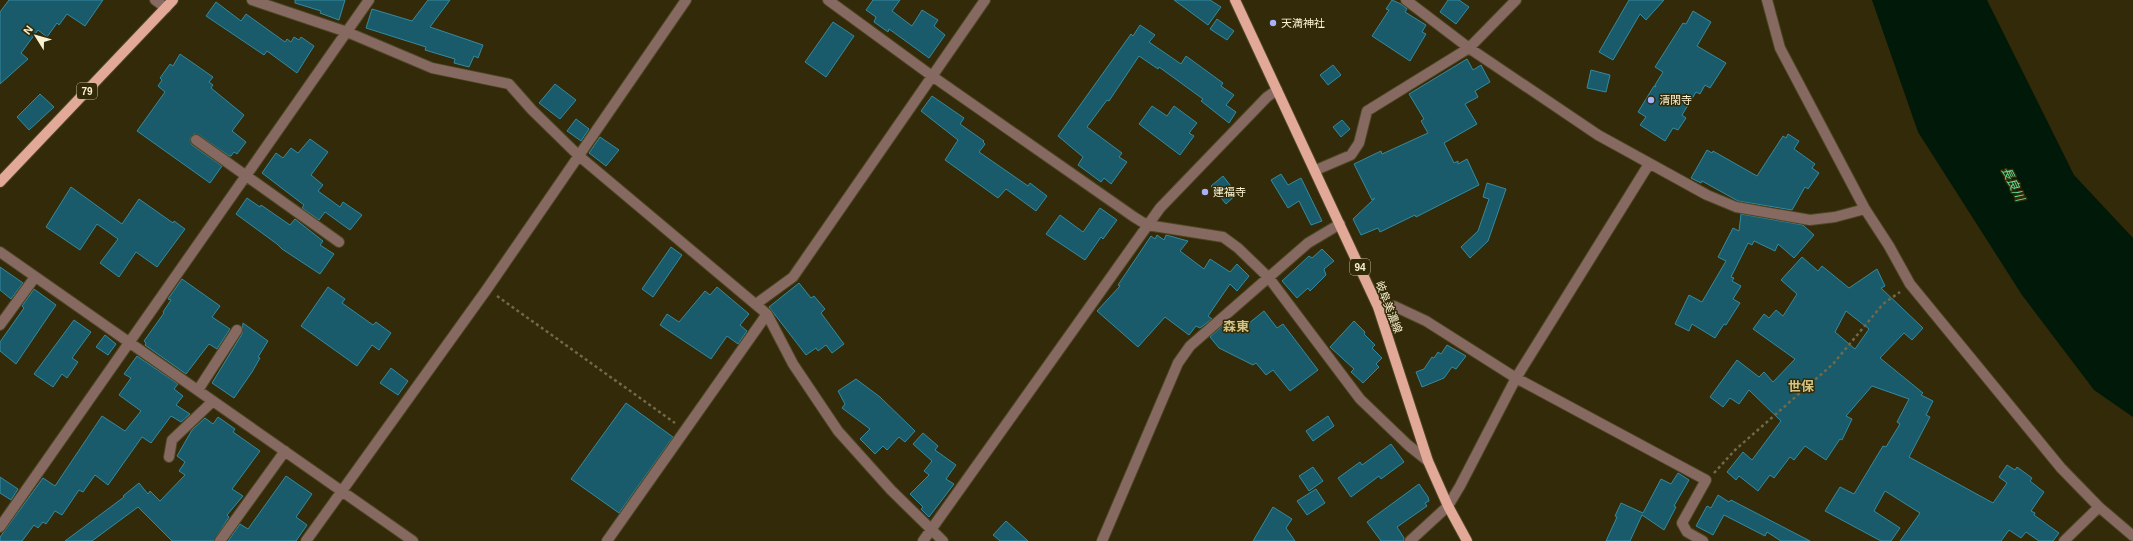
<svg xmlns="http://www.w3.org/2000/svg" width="2133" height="541" font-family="Arial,'Noto Sans JP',sans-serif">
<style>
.water{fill:#001909}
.building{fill:#195b6a;stroke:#368a9f;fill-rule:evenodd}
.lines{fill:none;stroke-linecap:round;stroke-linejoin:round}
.minor-casing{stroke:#4e4624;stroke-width:12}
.major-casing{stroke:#4e4624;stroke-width:12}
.path{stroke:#716948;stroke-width:2.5;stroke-dasharray:3 3;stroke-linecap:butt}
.minor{stroke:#866a62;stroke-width:10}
.major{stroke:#e3a998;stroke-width:10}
.poi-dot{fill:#a5b1fc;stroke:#322a08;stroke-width:1.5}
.labels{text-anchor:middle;stroke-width:3;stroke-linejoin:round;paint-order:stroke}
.shield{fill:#322a08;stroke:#beb796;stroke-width:1}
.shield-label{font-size:10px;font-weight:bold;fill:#faf3d3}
.poi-label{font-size:11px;fill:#faf3d3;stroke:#322a08;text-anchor:start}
.street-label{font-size:11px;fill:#faf3d3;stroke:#322a08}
.water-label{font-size:12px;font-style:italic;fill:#5fe29b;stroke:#322a08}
.quarter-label{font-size:13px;font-weight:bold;fill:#d3c484;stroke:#322a08}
</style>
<rect width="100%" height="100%" fill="#322a08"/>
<!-- water -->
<path class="water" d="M1872,0H1987L2074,175L2133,238V417L2094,390L2022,295L1918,132Z"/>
<!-- building -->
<path class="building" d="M9,0H103L85,26L67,14L59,25L57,23L47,37L38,30L21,53L28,59L0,84V12Z
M295,0H345L339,20L320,13L321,11L295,3Z
M428,0H450L430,27L483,45L478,58L474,56L469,67L454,63L455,59L425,50L426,47L366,28L372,9L412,21Z
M873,0H900L892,11L912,26L922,10L938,20L934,26L945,35L929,58L889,29L888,32L874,22L876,17L866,10Z
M1174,0H1210L1221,7L1208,25Z
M1392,0L1401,4L1407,9L1405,12L1426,25L1422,32L1426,34L1410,61L1372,36L1389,10L1386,9Z
M1448,0H1459L1469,7L1456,24L1440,12Z
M1629,0H1664L1646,20L1640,14L1613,60L1599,52Z
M216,2L241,21L246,14L285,42L287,39L291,42L294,37L299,40L301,37L314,46L297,73L267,51L264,55L206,16Z
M1693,11L1711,22L1697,46L1726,63L1710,88L1705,85L1700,94L1696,92L1682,115L1686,118L1678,130L1673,128L1665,141L1640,125L1646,117L1638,112L1654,86L1656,87L1655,85L1663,72L1655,67L1683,23L1686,24Z
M1217,19L1234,31L1227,40L1210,29Z
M833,22L854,36L826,77L805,62Z
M1140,25L1155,35L1149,42L1181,64L1186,56L1223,83L1221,86L1234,95L1226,105L1236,112L1229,123L1201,101L1203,99L1159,67L1158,69L1139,56L1109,101L1107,100L1087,127L1122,153L1119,157L1127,162L1111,184L1104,178L1101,182L1078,165L1083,157L1058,136L1131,34L1133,36Z
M180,54L213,77L209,82L213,85L211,88L244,115L232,131L246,142L237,154L234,152L231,156H229L199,135L194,134L191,137L190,140L192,145L222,166L210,183L137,131L165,92L158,86L162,80L160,78L170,64L173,66Z
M1467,59L1473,70L1481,65L1490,82L1475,91L1478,97L1465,104L1477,124L1444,143L1454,163L1458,161V164L1467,159L1479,185L1416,217L1415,215L1380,232L1378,228L1361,235L1353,219L1375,198L1372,200L1354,164L1381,151L1382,154L1428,133L1421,121L1424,119L1409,94Z
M1333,65L1341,75L1328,85L1320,75Z
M1591,70L1610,75L1606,92L1587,88Z
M555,84L576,100L560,119L539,103Z
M40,94L54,107L29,130L17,117Z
M932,96L964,118L960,124L984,141L983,142L985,144L979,152L1028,186L1030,183L1047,196L1036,211L1006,189L998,198L945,160L958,140L921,111Z
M1152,106L1167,116L1174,106L1197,123L1189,133L1194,136L1180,155L1139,124Z
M576,119L589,129L581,141L567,131Z
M1342,120L1350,129L1341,137L1333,127Z
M1788,134L1799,141L1794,149L1815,164L1812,168L1819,173L1808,189L1805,187L1792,210L1738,201L1702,181L1701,183L1691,178L1707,150L1712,153L1713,151L1757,176L1783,136L1786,138Z
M600,137L619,150L606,166L589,153Z
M310,139L328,152L311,175L323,185L318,191L340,207L343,202L362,215L350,230L325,212L319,220L302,208L304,205L262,173L276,153L283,158L291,148L298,153Z
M1281,174L1288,185L1301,178L1322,221L1311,225L1299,201L1288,208L1271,180Z
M1223,176L1237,194L1226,204L1211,186Z
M1487,183L1506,189L1488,241L1470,258L1461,247L1478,231L1489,199L1483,197Z
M71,187L122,224L139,199L173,223L174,221L185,229L157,267L136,252L119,277L100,263L118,239L97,224L80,250L46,227Z
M247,198L260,207L261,205L290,225L295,219L323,241L320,245L334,254L320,274L282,249L277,244L236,214Z
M1100,208L1117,220L1103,239L1101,237L1085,260L1046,234L1060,215L1083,232Z
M1741,214L1803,225L1814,235L1794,258L1778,244L1775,251L1754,241L1752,245L1748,243L1731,277L1734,278L1732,281L1741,286L1733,299L1740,303L1726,325L1724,324L1715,338L1692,324L1689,331L1675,324L1689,295L1702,302L1726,261L1718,257L1733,228L1739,231Z
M1157,235L1164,240L1166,235L1188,241L1180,251L1204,269L1210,259L1230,272L1237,264L1249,276L1237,291L1230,284L1208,316L1212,319L1200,328L1196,326L1189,335L1165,317L1138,347L1097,311L1120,286L1118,285L1151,236L1155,239Z
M671,247L682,255L653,297L642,289Z
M1322,249L1334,261L1324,269L1326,275L1310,291L1308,288L1297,298L1282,281L1309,256L1312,258Z
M1802,257L1818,271L1822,266L1849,288L1877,269L1885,286L1881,288L1923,328L1912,340L1904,333L1880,358L1923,393L1921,395L1933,401L1926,415L1930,417L1909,457L1993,503L2007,483L1999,477L2007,465L2015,470L2017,467L2032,478L2030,481L2044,492L2031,511L2035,513L2034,515L2059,533L2053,541H2039L2026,532L2021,538L2009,530L2001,541H1900L1920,513L1885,491L1874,511L1900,528L1891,541H1881L1825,511L1840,487L1854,494L1883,446L1886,447L1900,424L1897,422L1909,399L1872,386L1846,416L1852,419L1842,440L1840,439L1826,460L1805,446L1794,460L1790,457L1774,478L1770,475L1758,491L1739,476L1736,480L1727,472L1743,452L1752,460L1781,421L1749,390L1739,404L1730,398L1723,407L1710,397L1737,360L1759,377L1764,372L1773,382L1795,359L1753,329L1764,314L1769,318L1776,310L1783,316L1797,294L1781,280ZM1846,311L1869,329L1855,349L1835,332Z
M0,267L23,283L11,299L0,290Z
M182,279L220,306L212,317L230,329L217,349L209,344L186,374L145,345L146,343L144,341L164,313L163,312L171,300L168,299Z
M799,283L811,298L814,296L825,309L821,313L844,344L832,353L826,345L818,351L816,348L806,355L769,307Z
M328,287L345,299L342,303L373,325L376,322L391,333L379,350L372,345L357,366L301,326Z
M717,287L749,314L740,325L747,331L738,344L727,336L711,359L660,325L667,314L679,322L705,291L710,295Z
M34,289L56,305L16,364L0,351V342L24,308L22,306Z
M1264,311L1277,328L1283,324L1318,370L1290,391L1273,370L1266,375L1256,363L1253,365L1219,348L1210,337L1222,326L1227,330L1232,325L1238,332Z
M74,320L91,332L72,358L78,362L67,378L62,374L53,387L34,374Z
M1354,321L1365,332L1364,334L1375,345L1372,348L1382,358L1376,364L1379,367L1363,383L1351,372L1354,369L1330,347Z
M243,323L268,341L258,357L260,358L252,372L234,398L212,383L242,334Z
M105,335L116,344L108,355L96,347Z
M1447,345L1466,356L1456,369L1452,367L1444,378L1422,387L1416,372L1424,369L1432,357L1434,358L1438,352L1441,354Z
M137,356L178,384L174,389L183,396L176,405L190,414L181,422L171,416L151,443L142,437L108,485L95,475L83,492L79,490L62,515L55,511L46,524L43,522L38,528L34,525L22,541H0V537L43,478L55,486L102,416L125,431L141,411L119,395L131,378L124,374Z
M391,368L408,381L398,395L380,383Z
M856,379L880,397L915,431L905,442L899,437L887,450L883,446L875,454L860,439L870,429L842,408L845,404L838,391Z
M626,403L673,437L619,513L571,479Z
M1328,416L1334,426L1313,441L1306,431Z
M218,417L235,429L233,432L260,451L232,489L243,496L227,515L229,517L214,541H172L138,507L92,541H65L124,497L123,496L139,483L148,494L150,491L160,501L185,475L179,471L185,462L177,456L192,430L205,418L213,424Z
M923,433L938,446L935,450L956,465L946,479L954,484L929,517L921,509L923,507L910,494L929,475L924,471L932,461L913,444Z
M1391,444L1404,462L1381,479L1379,476L1351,497L1338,478L1360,462L1362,465Z
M1313,467L1323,481L1309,491L1299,476Z
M1678,473L1689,480L1674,506L1676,507L1664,530L1642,515L1630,541H1606L1617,517L1615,516L1621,503L1643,513L1661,479L1671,484Z
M286,476L312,494L296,517L307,525L296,541H228L240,524L248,529Z
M0,477L18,489L11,500L0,493Z
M1419,484L1428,497L1429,501L1425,503L1427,506L1397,527L1404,538V541H1381L1367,522Z
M1316,489L1325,503L1307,515L1297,501Z
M1718,495L1729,502L1731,500L1810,541H1781L1767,532L1765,536L1724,515L1713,535L1696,526L1707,506L1711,508Z
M1273,507L1292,519L1286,528L1295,541H1253Z
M1006,521L1028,541H1000L993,535Z"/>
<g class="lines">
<!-- minor casing -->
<g class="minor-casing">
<path id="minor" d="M155,0L166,8
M252,0L347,32L432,68L509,84L532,110L579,156L767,314L793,364L838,431L891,490L943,541
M828,0L932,76L1134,217L1147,225L1223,237L1238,248L1269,278L1360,399L1408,445L1428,461
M1406,0L1469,48L1598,135L1707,195L1736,207L1810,220L1835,217L1865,209
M1767,0L1780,48L1865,209L1889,246L1910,284L2061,468L2099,507L2133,536
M196,140L339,242
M1316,170L1351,155L1359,143L1367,111L1469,48L1516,0
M0,252L413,541
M756,304L793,277L985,0
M1378,307L1394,306L1426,321L1516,378L1706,480L1682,523L1687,532L1703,541
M0,325L35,277
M198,390L237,330
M169,457L172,440L213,401
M0,527L369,0
M220,541L285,451
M306,541L487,289L686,0
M607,541L767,314
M923,541L1160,208L1267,97L1277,90
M1102,541L1178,363L1190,346L1308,243L1340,224
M1410,541L1448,506L1460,486L1516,378L1649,164
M2064,541L2099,507"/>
</g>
<!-- major casing -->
<g class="major-casing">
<path id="major" d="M1235,0L1378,307L1428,461L1448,506L1467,541
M0,182L173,0"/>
</g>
<!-- path -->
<path class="path" d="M497,296L675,423
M1714,473L1735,450L1833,364L1883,304L1900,292"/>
<!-- minor -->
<use href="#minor" class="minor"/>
<!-- major -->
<use href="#major" class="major"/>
</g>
<!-- markers -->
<g class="poi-dot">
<circle cx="1273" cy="23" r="4"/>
<circle cx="1651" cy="100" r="4"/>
<circle cx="1205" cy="192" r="4"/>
</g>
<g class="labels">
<!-- shield labels -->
<g class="shield">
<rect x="77" y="83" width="20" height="16" rx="3"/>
<rect x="1350" y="259" width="20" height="16" rx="3"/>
</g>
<g class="shield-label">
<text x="87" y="95">79</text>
<text x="1360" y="271">94</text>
</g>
<!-- poi labels -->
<g class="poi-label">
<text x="1281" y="27">天満神社</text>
<text x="1659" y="104">清閑寺</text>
<text x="1213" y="196">建福寺</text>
</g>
<!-- street labels -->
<g class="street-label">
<text transform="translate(1389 307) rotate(69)" y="4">岐阜美濃線</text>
</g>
<!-- water labels -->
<g class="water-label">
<text transform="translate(2013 184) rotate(64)" y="4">長良川</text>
</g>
<!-- quarter labels -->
<g class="quarter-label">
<text x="1236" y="331">森東</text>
<text x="1801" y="391">世保</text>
</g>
</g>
<!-- north arrow -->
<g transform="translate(36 36) rotate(307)" stroke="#322a08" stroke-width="3" paint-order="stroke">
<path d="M0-3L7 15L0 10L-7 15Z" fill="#faf3d3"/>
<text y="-6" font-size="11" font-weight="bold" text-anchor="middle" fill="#faf3d3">N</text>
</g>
</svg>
